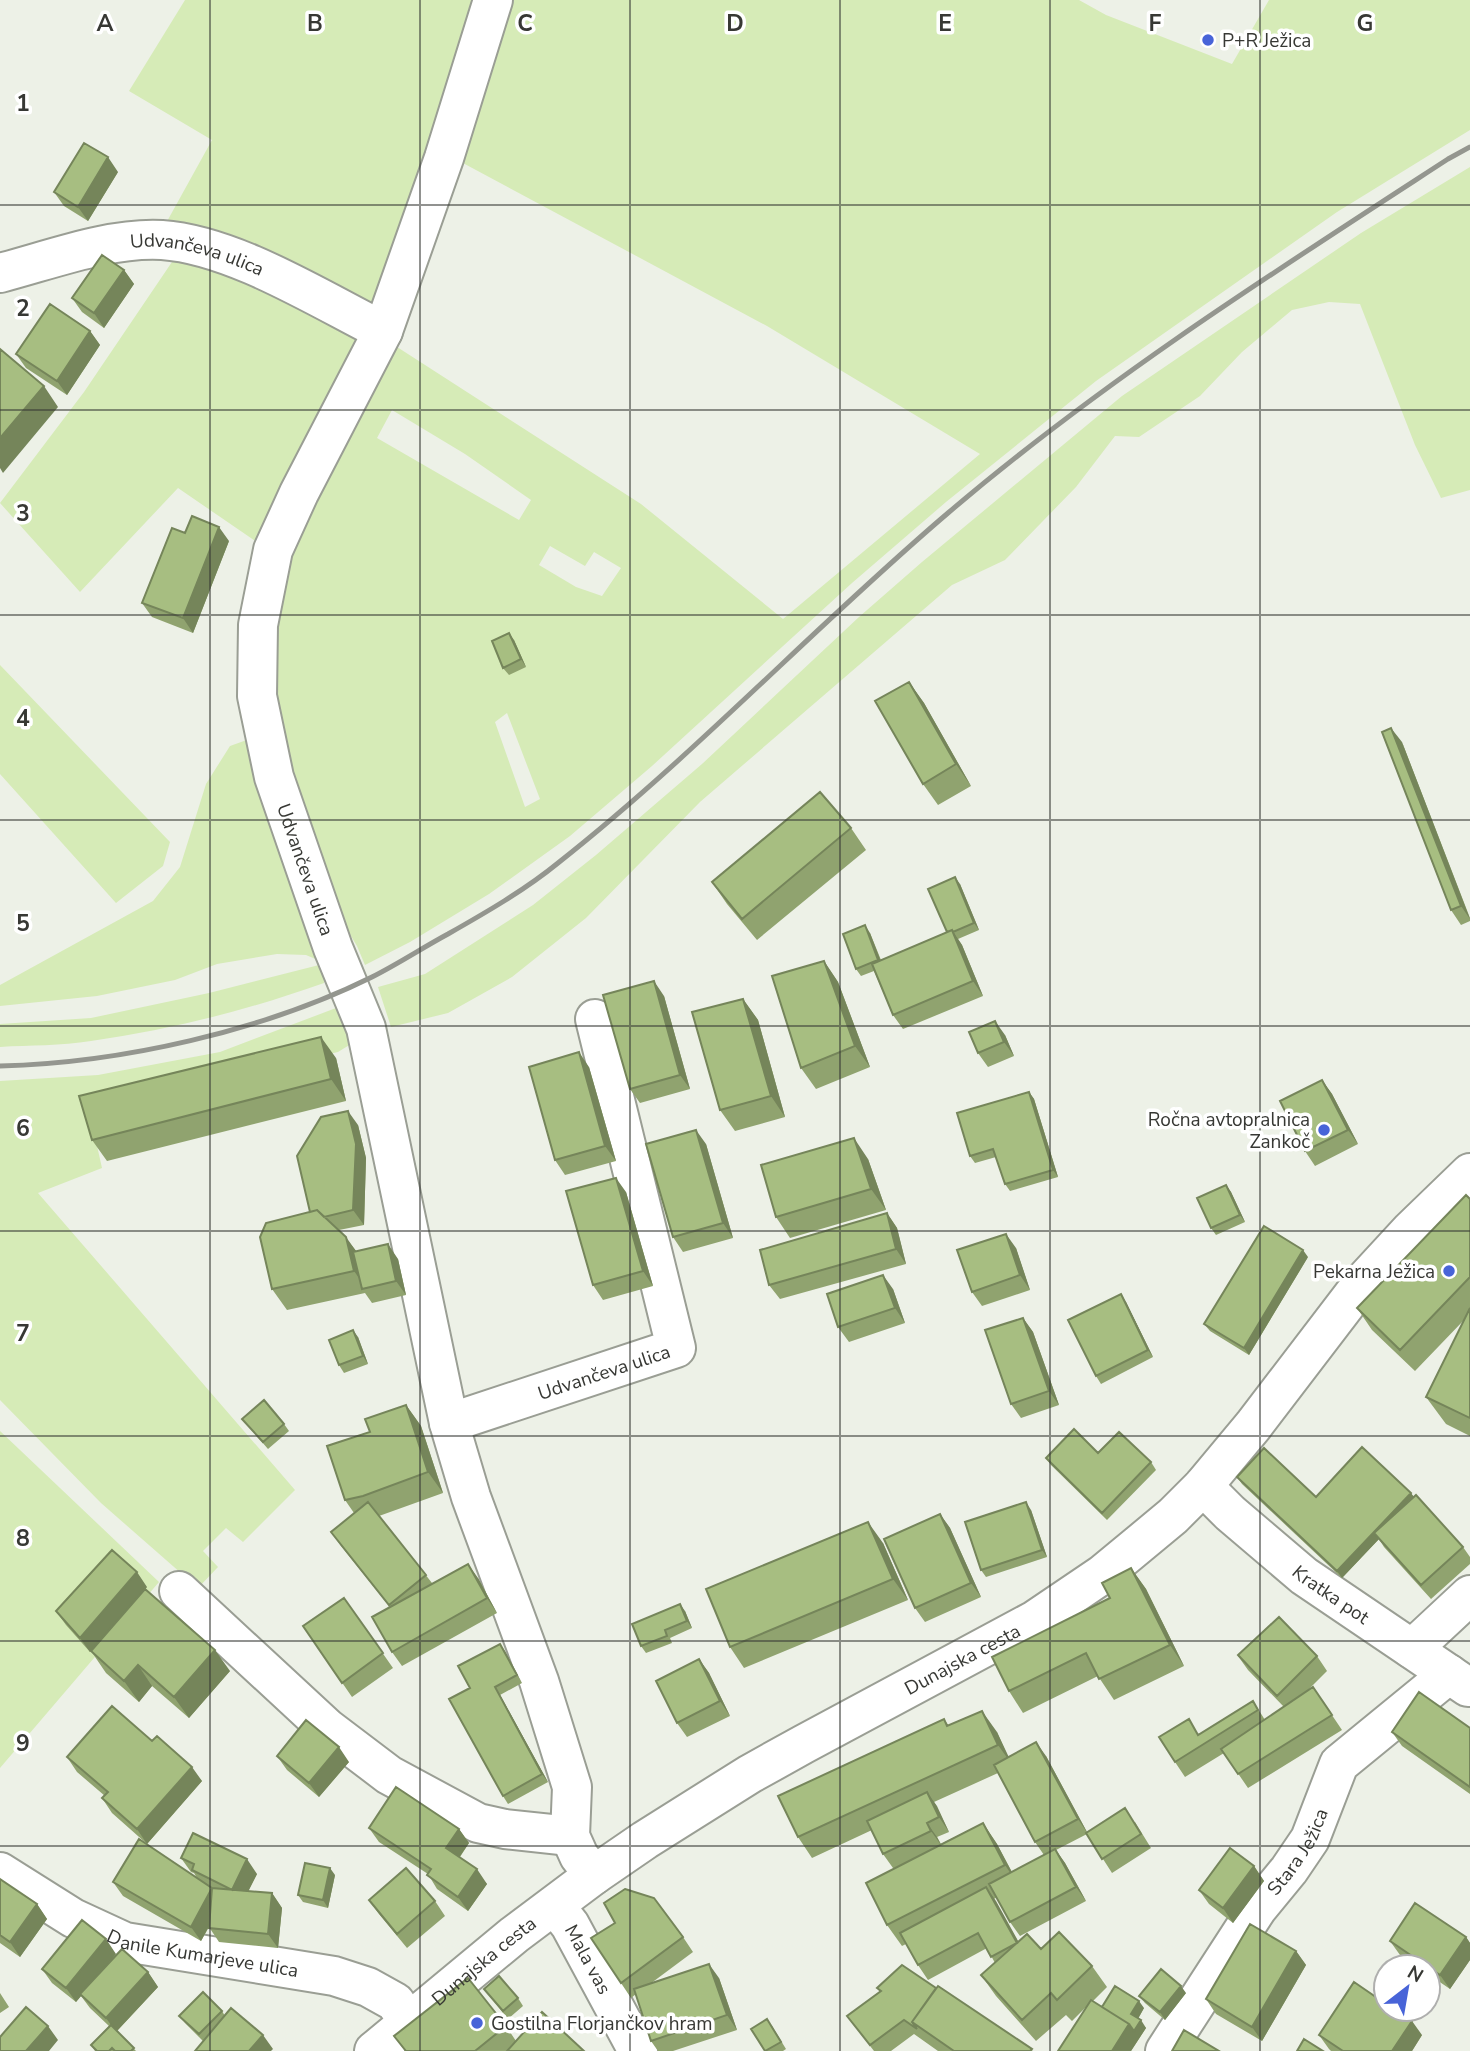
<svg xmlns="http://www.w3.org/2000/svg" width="1470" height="2051" font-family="'Nunito Sans',sans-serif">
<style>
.green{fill:#d6ebb7;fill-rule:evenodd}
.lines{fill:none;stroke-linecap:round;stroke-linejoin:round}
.street-casing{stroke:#9a9e94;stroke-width:42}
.secondary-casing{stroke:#9a9e94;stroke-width:42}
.street{stroke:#fff;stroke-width:38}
.secondary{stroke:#fff;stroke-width:38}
.rail{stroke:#94968f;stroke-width:5}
.wall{fill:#90a36f;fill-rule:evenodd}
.shaded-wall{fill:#75855a}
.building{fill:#a7be81;stroke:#75855a;stroke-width:2}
.grid{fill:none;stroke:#373834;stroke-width:2;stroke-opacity:0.55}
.poi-dot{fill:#4864d8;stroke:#fff;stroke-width:2.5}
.labels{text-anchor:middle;stroke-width:7;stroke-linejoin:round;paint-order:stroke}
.poi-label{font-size:19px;fill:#373834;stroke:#fff;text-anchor:start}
.street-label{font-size:19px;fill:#373834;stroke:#fff}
.grid-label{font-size:23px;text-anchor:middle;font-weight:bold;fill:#373834;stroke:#fff;stroke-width:7;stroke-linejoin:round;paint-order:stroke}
</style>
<rect width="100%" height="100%" fill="#edf1e7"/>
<!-- green -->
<path class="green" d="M185,0H480L375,308L165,225L212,140L129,91Z
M514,0H1079L1106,15L1232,64L1269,0H1470V130L1337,212L1096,381L946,502L852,583L652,766L570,836L489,894L410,942L365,965L357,946L331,903L301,821L270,666L283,566L328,464L371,396L394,345L641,504L783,619L980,454L767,326L461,162ZM392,410L465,454L531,500L519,520L377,438ZM550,546L585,566L594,552L621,568L602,596L576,587L539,565ZM507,713L540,799L525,807L495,722Z
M1470,167V490L1441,498L1415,445L1360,304L1329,302L1292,310L1242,352L1200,396L1139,437L1115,436L1076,487L1005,560L952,585L700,802L586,918L512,977L448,1013L391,1027L378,987L425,974L533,905L596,855L702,764L859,617L922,562L1122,396L1361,233Z
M176,256L219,266L348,331L357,342L261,545L178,488L80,592L0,503L84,392Z
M0,665L170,842L163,866L116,903L0,774Z
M255,737L325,963L306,955L277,954L217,964L175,980L97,996L0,1006V985L153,901L180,867L206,784L230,746Z
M323,964L324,983C248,1010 170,1030 91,1041C61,1046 30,1045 0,1047V1024L91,1018L209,993Z
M336,1008L351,1044L338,1052L89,1110L102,1168L38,1193L295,1490L243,1542L226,1528L203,1551L218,1567L198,1588L101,1503L0,1400V1081L98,1075L220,1052Z
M0,1431L159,1582L0,1768Z"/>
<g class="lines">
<!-- street casing -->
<g class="street-casing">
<g id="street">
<path id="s1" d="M493,0L444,158L383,331L299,493L273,550L258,625L257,696L274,777L333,948L366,1028L449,1423L471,1497L539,1681L572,1787L570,1836L579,1856L594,1875"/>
<path id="s2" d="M0,273C50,260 110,237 162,240C234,245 319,299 383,331"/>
<path id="s3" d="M449,1423L676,1348L595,1019"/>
<path id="s4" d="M1203,1486L1230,1513L1304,1576L1468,1687"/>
<path d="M179,1591L327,1728L389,1775L478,1823L505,1829L570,1836"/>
<path d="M1412,1649L1470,1595"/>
<path id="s5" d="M0,1872L73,1918L125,1942L334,1976L368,1987L395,2002L409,2022"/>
<path id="s6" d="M555,1906L570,1925L638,2051"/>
<path id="s7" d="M1165,2051L1257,1909L1289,1870L1310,1839L1339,1764L1449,1674"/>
</g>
</g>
<!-- secondary casing -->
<g class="secondary-casing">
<g id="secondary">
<path id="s8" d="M374,2051L514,1935L594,1875L645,1840L750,1774L804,1744L1035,1620L1103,1574L1173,1516L1203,1486L1253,1426L1363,1282L1411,1230L1470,1173"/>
</g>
</g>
<!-- street -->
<use href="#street" class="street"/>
<!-- secondary -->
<use href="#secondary" class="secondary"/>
<!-- rail -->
<path class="rail" d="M0,1066C121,1063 263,1031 372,977C398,964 422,948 448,934C485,913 525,890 558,863C695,755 815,626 948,513C1104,380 1277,270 1448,159L1470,147"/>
</g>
<!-- wall -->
<path class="wall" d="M118,172L88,221L64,206L54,192Z
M124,270L134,284L104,328L82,312L72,298Z
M90,331L100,345L67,395L26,368L16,354Z
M229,541L193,633L152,617L142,603Z
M514,640L526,667L509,675L503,668Z
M909,682L924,703L971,786L938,805L923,784Z
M1402,742L1470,918V921L1461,925L1451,910Z
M851,828L866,850L757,940L727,904L712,882Z
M960,884L979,930L958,939L962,945L983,996L903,1029L893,1015L874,971L861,976L856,969L870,933L881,960L947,932Z
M824,961L838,982L870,1067L816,1089L801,1068Z
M664,996L690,1089L640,1103L630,1089Z
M743,999L758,1020L785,1117L735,1131L720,1110Z
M1005,1035L1014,1056L988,1067L978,1053Z
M336,1058L346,1101L107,1161L92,1140Z
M589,1067L616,1161L565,1175L555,1160Z
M1322,1080L1332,1094L1358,1144L1315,1166L1305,1151Z
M1029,1092L1034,1099L1058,1177L1010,1191L1005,1184L996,1157L975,1163L970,1156Z
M358,1125L366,1158L364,1225L339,1230L357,1252L398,1259L406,1295L372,1303L365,1293L287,1310L272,1289Z
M706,1144L733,1238L683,1252L673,1237Z
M868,1159L886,1210L790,1238L776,1217Z
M1226,1185L1231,1192L1245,1222L1216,1235L1211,1228Z
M626,1192L653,1286L603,1300L593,1285Z
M1470,1199V1436L1446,1424L1426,1397L1464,1320L1415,1371L1372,1330L1357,1308Z
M887,1213L897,1228L906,1264L780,1299L769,1285Z
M1016,1248L1030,1290L982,1306L972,1292Z
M1308,1257L1249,1355L1210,1331L1204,1324Z
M893,1289L905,1323L849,1342L838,1327Z
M1126,1302L1153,1357L1101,1384L1096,1376Z
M1023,1318L1033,1332L1059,1405L1021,1418L1011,1404Z
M358,1337L368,1364L344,1373L339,1365Z
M406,1405L421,1426L443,1493L379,1516L432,1583L478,1578L497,1613L402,1666L392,1652L390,1607L341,1546L331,1532L354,1513L345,1500L370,1432Z
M242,1419L284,1424L289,1431L268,1449Z
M1046,1458L1151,1462L1156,1470L1107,1520L1051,1465Z
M1237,1477L1316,1497L1411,1493L1414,1498L1463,1547L1470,1557V1564L1431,1599L1384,1547L1379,1539L1342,1578L1242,1484Z
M1031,1510L1047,1557L986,1577L981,1570Z
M940,1514L950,1528L981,1597L925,1622L915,1608Z
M883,1543L908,1600L744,1668L730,1647Z
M1131,1568L1146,1589L1184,1666L1114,1700L1098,1676L1023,1713L1009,1691L1110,1598Z
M147,1587L90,1652L66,1625L56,1611Z
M344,1598L393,1668L352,1697L303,1626Z
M685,1611L692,1628L670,1638L672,1643L646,1653L641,1646Z
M500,1644L522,1683L500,1695L548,1782L508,1804L503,1796L470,1688Z
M91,1651L230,1671L189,1718L152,1686L139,1702L106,1673Z
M1238,1656H1317L1327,1671L1305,1693L1313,1687L1342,1730L1248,1788L1224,1753L1185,1777L1175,1762L1253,1701L1265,1720L1284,1707L1248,1670Z
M699,1659L709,1673L730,1716L687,1737L677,1723Z
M944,1719L949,1726L997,1732L1008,1757L1046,1756L1087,1832L1135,1822L1151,1848L1112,1873L1087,1834L1056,1850L1065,1863L1086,1901L1020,1936L1010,1922L997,1897L994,1899L1018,1942L1092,1966L1107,1987L1093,2001L1102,2007L1144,2008L1138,2019L1146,2028L1131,2051L1085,2008L1072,2021L1066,2015L1036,2041L996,1996L981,1975L995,1963L987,1948L928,1980L918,1965L906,1944L902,1946L887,1925L893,1868L883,1854L872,1830L812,1858L798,1837ZM998,1773L1035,1842L1044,1855L1012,1872L997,1844L983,1823L941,1844L937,1837L949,1832L934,1802Z
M1470,1728V1794L1402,1746L1392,1732Z
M152,1741L202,1781L147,1844L112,1813L102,1798L105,1796L77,1772L67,1757Z
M277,1756L349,1762L319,1797L287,1770Z
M369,1828L459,1829L469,1843L460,1857L487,1884L468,1911L437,1889L428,1874L379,1842Z
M181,1858L257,1874L248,1891L272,1893L282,1908L278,1948L219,1942L209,1927L201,1941L123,1896L113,1882L197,1878L194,1873L191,1872Z
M1254,1866L1264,1881L1233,1923L1209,1904L1199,1890Z
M335,1875L328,1908L303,1902L298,1895Z
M0,1879L37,1904L47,1919L20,1957L0,1943Z
M369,1900L435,1901L445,1916L407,1948L379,1914Z
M683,1937L693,1952L650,1984L719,1978L737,2030L673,2051H658L651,2041L636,1994L631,1998L591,1938Z
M1466,1937L1470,1943V1960L1450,1989L1428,1974V1967H1417L1400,1955L1390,1941Z
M1296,1951L1306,1965L1262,2041L1216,2014L1206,1999Z
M116,1954L104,1968L148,1972L158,1987L117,2031L136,2051H95L91,2045L109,2026L90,2008L81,1996L76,2002L52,1983L42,1969Z
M877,1988H936L1033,2051H938L914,2034L891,2051H874L847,2016L880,1992Z
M484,1989L518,1998L523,2006L508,2019Z
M0,1993L9,2007L0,2013Z
M1186,1993L1165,2020L1145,2003L1139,1996Z
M222,2011L225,2016L273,2049L203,2041L185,2023L179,2016Z
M506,2026L516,2041L584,2051H405L394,2036Z
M772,2026L786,2049L783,2051H765Z
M1319,2035H1422L1412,2051H1331L1329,2049Z"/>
<!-- shaded-wall -->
<path class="shaded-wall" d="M108,157L118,172L88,221L78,207Z
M124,270L134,284L104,328L94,313Z
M90,331L100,345L67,395L57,381Z
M44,386L58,407L3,473L0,468V438Z
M219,527L229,541L193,633L183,618Z
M509,633L514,640L526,667L521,659Z
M909,682L924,703L971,786L956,764Z
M1391,728L1402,742L1470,919L1461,906Z
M955,877L960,884L979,930L974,923Z
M865,925L870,933L883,967L878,960Z
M952,930L962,945L983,996L973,981Z
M824,961L838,982L870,1067L855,1046Z
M654,981L664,996L690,1089L680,1075Z
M743,999L758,1020L785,1117L771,1096Z
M995,1021L1005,1035L1014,1056L1004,1042Z
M321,1037L336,1058L346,1101L331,1079Z
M579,1052L589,1067L616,1161L605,1146Z
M1322,1080L1332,1094L1358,1144L1348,1130Z
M1029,1092L1034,1099L1058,1177L1053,1170Z
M348,1111L358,1125L366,1158L364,1225L353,1210Z
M696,1130L706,1144L733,1238L723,1223Z
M854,1138L868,1159L886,1210L871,1189Z
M616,1178L626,1192L653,1286L643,1271Z
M1226,1185L1231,1192L1245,1222L1240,1215Z
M887,1213L897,1228L906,1264L896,1249Z
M1006,1234L1016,1248L1030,1290L1020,1275Z
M346,1237L361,1258L366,1288L354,1271Z
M388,1244L398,1259L406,1295L396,1281Z
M1303,1250L1308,1257L1249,1355L1244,1348Z
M883,1275L893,1289L905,1323L895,1308Z
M1121,1294L1126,1302L1153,1357L1148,1350Z
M1023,1318L1033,1332L1059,1405L1049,1391Z
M353,1330L358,1337L368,1364L363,1356Z
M406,1405L421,1426L443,1493L428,1472Z
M1411,1493L1416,1500L1374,1533L1379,1539L1342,1578L1337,1571Z
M1026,1502L1031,1510L1047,1557L1042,1550Z
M940,1514L950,1528L981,1597L971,1583Z
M868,1522L883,1543L908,1600L893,1579Z
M468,1564L478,1578L497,1613L487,1598Z
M1131,1568L1146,1589L1184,1666L1170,1645Z
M137,1572L147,1587L90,1652L80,1638Z
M680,1604L685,1611L692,1628L687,1621Z
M500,1644L505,1651L522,1683L517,1675Z
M215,1650L230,1671L189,1718L174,1697Z
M699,1659L709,1673L730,1716L720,1701Z
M138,1665L152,1686L139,1702L124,1681Z
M495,1687L500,1695L548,1782L542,1774Z
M982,1711L997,1732L1013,1766L998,1745Z
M1036,1742L1046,1756L1088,1834L1078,1819Z
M339,1747L349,1762L319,1797L309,1783Z
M192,1767L202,1781L147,1844L137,1829Z
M927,1792L937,1806L949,1832L939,1817Z
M927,1823L937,1837L941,1845L931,1831Z
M983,1823L997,1844L1019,1886L1005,1865Z
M459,1829L469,1843L456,1862L446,1848Z
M1055,1849L1065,1863L1086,1901L1076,1887Z
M247,1859L257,1874L242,1904L232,1890Z
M1254,1866L1264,1881L1233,1923L1223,1908Z
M330,1868L335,1875L328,1908L323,1900Z
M477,1869L487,1884L468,1911L458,1897Z
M986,1887L996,1901L1027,1957L1017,1943Z
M212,1888L222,1902L201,1941L191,1927Z
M272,1893L282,1908L278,1948L268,1934Z
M37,1904L47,1919L20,1957L10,1942Z
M1466,1937L1470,1943V1960L1450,1989L1440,1975Z
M106,1939L116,1954L76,2002L66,1988Z
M1296,1951L1306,1965L1262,2041L1252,2027Z
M709,1964L719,1978L737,2030L727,2015Z
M148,1972L158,1987L116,2032L106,2018Z
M1181,1986L1186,1993L1165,2020L1160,2012Z
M1139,2001L1144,2008L1136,2022L1131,2014Z
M1141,2020L1146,2028L1131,2051H1112L1129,2024Z
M1412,2021L1422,2035L1412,2051H1392Z
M48,2026L58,2040L49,2051H26Z
M263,2035L273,2049L271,2051H249Z"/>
<!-- building -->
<path class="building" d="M84,143L108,157L78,207L54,192Z
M102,255L124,270L94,313L72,298Z
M50,304L90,331L57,381L16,354Z
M0,349L44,386L0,438Z
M192,516L219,527L183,618L142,603L172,528L185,533Z
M509,633L521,659L503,668L492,641Z
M909,682L956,764L923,784L875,701Z
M1391,728L1461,906L1451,910L1382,732Z
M820,792L851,828L742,919L712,882Z
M955,877L974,923L953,932L952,930L947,932L928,889Z
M865,925L878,960L856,969L843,934Z
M952,930L973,981L893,1015L872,964Z
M824,961L855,1046L801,1068L772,976Z
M654,981L680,1075L630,1089L603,995Z
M743,999L771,1096L720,1110L692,1012Z
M995,1021L1004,1042L978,1053L969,1032Z
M321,1037L331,1079L92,1140L79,1096Z
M579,1052L605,1146L555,1160L529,1067Z
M1322,1080L1348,1130L1305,1151L1280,1101Z
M1029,1092L1053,1170L1005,1184L993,1149L970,1156L957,1113Z
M348,1111L356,1144L353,1210L324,1217L317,1210L310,1212L297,1156L321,1117Z
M696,1130L723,1223L673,1237L646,1144Z
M854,1138L871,1189L776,1217L761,1165Z
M616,1178L643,1271L593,1285L566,1191Z
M1226,1185L1240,1215L1211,1228L1197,1198Z
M1466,1195L1470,1199V1277L1400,1350L1357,1308Z
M317,1210L346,1237L354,1271L272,1289L260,1237L266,1223Z
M887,1213L896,1249L769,1285L760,1250Z
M1264,1226L1303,1250L1244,1348L1204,1324Z
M1006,1234L1020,1275L972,1292L957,1250Z
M388,1244L396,1281L362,1289L353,1252Z
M883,1275L895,1308L838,1327L827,1294Z
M1121,1294L1148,1350L1096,1376L1068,1320Z
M1470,1308V1418L1426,1397Z
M1023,1318L1049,1391L1011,1404L985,1330Z
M353,1330L363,1356L339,1365L329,1340Z
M264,1400L284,1424L263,1442L242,1419Z
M406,1405L428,1472L363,1496L345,1500L327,1446L370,1432L365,1419Z
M1074,1429L1098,1453L1119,1432L1151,1462L1102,1513L1046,1458Z
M1362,1447L1411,1493L1337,1571L1237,1477L1264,1448L1316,1497Z
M1416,1495L1463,1547L1421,1585L1374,1533Z
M368,1502L426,1575L389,1605L331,1532Z
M1026,1502L1042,1550L981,1570L965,1522Z
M940,1514L971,1583L915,1608L884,1539Z
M868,1522L893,1579L730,1647L706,1589Z
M112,1550L137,1572L80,1638L56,1611Z
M468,1564L487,1598L392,1652L372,1617Z
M1131,1568L1170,1645L1099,1679L1086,1653L1009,1691L992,1657L1110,1598L1102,1583Z
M145,1589L215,1650L174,1697L138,1665L124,1681L91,1651Z
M344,1598L383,1653L342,1683L303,1626Z
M680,1604L687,1621L665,1630L667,1636L641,1646L632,1624Z
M1279,1617L1317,1656L1277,1696L1238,1655Z
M500,1644L517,1675L495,1687L542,1774L503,1796L449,1699L470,1688L458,1666Z
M699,1659L720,1701L677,1723L656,1681Z
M1313,1687L1332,1715L1238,1774L1221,1749Z
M1419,1692L1470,1728V1787L1392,1732Z
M1253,1701L1258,1710L1175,1762L1159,1737L1189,1719L1198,1735Z
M112,1706L152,1741L157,1736L192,1767L137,1829L102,1798L108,1792L67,1757Z
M982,1711L998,1745L798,1837L778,1796L944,1719L947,1726Z
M306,1720L339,1747L309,1783L277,1756Z
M1036,1742L1078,1819L1035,1842L994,1765Z
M396,1787L459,1829L446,1848L477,1869L458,1897L427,1875L431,1869L369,1828Z
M927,1792L939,1817L927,1823L931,1831L883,1854L867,1821Z
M1125,1808L1141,1834L1102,1859L1086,1833Z
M983,1823L1005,1865L887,1925L866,1883Z
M193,1833L247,1859L232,1890L192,1870L194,1864L181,1858Z
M139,1839L212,1888L272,1893L268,1934L209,1928L212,1888L191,1927L113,1882Z
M1230,1848L1254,1866L1223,1908L1199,1890Z
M1055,1849L1076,1887L1010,1922L989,1884Z
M305,1863L330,1868L323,1900L298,1895Z
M406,1868L435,1901L397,1934L369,1900Z
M0,1879L37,1904L10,1942L0,1935Z
M986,1887L1017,1943L991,1957L978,1933L918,1965L900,1933Z
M625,1889L654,1898L683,1937L621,1983L591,1938L615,1923L604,1903Z
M1415,1903L1466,1937L1440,1975L1390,1941Z
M82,1920L106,1939L66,1988L42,1969Z
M1250,1924L1296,1951L1252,2027L1206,1999Z
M1059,1932L1092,1966L1057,2000L1051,1993L1022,2020L981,1975L1027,1934L1041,1949Z
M122,1949L148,1972L106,2018L80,1994Z
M709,1964L727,2015L651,2041L634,1989Z
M902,1965L936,1988L912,2022L917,2029L904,2020L870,2045L847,2016L881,1991L877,1988Z
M1161,1969L1181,1986L1160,2012L1139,1996Z
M499,1976L518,1998L503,2011L484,1989Z
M468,1978L506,2026L475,2051H406L394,2036Z
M1354,1982L1386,2004V2009H1394L1412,2021L1392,2051H1343L1319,2035Z
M938,1986L1032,2049L1030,2051H954L912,2022Z
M1115,1986L1139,2001L1131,2014L1141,2020L1134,2031L1129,2024L1102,2007Z
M203,1992L222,2011L199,2034L179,2016Z
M1091,2000L1129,2024L1112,2051H1058Z
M26,2007L48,2026L26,2051H0V2037Z
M231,2008L263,2035L249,2051H195Z
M542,2012L584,2051H507Z
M767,2019L781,2042L765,2051L751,2029Z
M111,2025L134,2048L131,2051H115L112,2048L109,2051H97L91,2045Z
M1184,2030L1219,2051H1172Z
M1304,2039L1323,2051H1297Z"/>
<!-- grid -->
<path class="grid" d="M210,0V2051M420,0V2051M630,0V2051M840,0V2051M1050,0V2051M1260,0V2051M0,205H1470M0,410H1470M0,615H1470M0,820H1470M0,1026H1470M0,1231H1470M0,1436H1470M0,1641H1470M0,1846H1470"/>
<!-- markers -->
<g class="poi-dot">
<circle cx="1208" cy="40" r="7"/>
<circle cx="1324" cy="1130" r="7"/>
<circle cx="1449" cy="1271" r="7"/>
<circle cx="477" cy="2023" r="7"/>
</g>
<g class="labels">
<!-- poi labels -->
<g class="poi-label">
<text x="1222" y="47">P+R Ježica</text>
<text x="1310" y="1126" text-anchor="end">Ročna avtopralnica<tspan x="1310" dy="22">Zankoč</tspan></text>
<text x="1435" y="1278" text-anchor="end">Pekarna Ježica</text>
<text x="491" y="2030">Gostilna Florjančkov hram</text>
</g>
<!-- street labels -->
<g class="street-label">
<text dy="7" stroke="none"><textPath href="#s2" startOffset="203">Udvančeva ulica</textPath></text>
<text dy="7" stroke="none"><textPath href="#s1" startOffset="922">Udvančeva ulica</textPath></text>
<text dy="7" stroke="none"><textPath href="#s3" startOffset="163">Udvančeva ulica</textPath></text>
<text dy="7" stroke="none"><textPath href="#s4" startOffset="168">Kratka pot</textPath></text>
<text dy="7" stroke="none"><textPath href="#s8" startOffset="709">Dunajska cesta</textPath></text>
<text dy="7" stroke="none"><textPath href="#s7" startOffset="240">Stara Ježica</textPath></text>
<text dy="7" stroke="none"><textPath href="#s5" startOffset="222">Danile Kumarjeve ulica</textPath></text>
<text dy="7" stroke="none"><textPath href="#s6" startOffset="63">Mala vas</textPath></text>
<text dy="7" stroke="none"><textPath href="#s8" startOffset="142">Dunajska cesta</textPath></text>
</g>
</g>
<g class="grid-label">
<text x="105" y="31">A</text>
<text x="315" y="31">B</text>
<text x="525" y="31">C</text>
<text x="735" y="31">D</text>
<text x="945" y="31">E</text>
<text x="1155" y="31">F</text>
<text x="1365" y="31">G</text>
<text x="23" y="111">1</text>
<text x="23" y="316">2</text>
<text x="23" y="521">3</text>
<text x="23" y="726">4</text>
<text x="23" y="931">5</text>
<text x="23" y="1136">6</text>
<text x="23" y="1341">7</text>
<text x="23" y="1546">8</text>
<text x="23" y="1751">9</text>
</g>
<!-- north arrow -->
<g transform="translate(1407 1988) rotate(31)"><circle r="33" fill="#ffffff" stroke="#afafae" stroke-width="2"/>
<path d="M0-5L12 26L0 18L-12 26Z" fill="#4864d8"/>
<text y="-10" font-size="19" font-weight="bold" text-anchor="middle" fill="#373834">N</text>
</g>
</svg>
